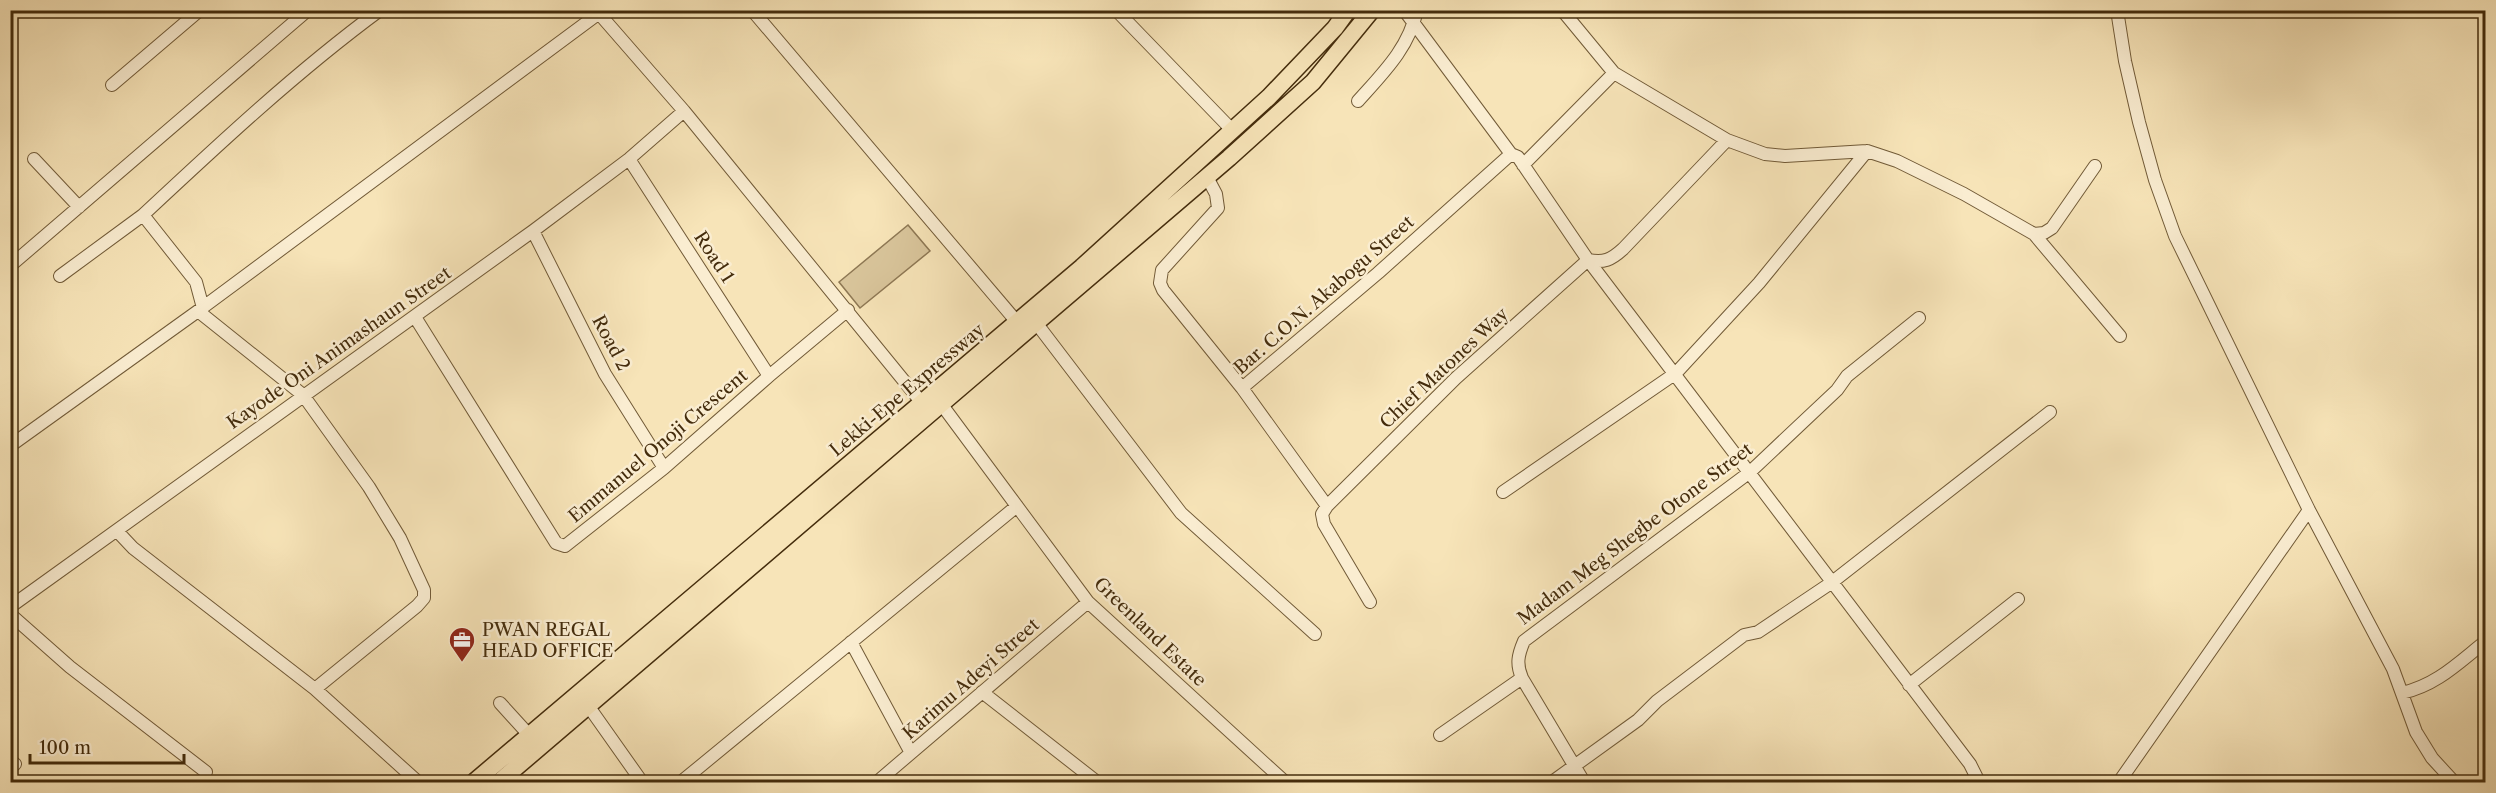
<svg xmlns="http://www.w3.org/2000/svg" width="2496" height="793" font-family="'Libre Caslon Text',serif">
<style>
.park{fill:#d9c59b;stroke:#8e7854;stroke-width:1.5}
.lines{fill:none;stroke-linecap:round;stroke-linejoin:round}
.minor-casing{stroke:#715a37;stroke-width:14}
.highway-casing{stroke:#442c0c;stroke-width:19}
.minor{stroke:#faedd1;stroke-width:12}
.highway{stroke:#f7e4b8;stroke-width:16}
.labels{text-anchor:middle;stroke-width:5;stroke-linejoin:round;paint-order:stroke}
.street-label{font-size:18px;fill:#442c0c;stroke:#faedd1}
.poi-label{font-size:18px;fill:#442c0c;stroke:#faedd1;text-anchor:start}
</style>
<rect width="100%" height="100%" fill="#f7e4b8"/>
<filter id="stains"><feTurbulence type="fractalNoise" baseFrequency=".00333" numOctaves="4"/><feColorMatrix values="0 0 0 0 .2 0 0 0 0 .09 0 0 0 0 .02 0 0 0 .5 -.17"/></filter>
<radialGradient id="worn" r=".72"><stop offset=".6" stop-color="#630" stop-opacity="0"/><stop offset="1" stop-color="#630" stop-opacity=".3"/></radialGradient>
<!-- park -->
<path class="park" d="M908,225L930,251L860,308L839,282Z"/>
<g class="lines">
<!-- minor casing -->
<g class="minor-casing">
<path id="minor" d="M596,10L684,111L922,403
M752,10L1017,322
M1116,10L1233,131
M1404,10L1511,154L1518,157L1588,260L1970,764L1979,782
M1562,10L1614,73L1727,140L1765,154L1785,156L1867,151L1897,161L1964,194L2034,234L2044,233L2052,228L2095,166
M2117,10L2125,61L2139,122L2155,180L2175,236L2309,510L2393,669L2416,732L2432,758L2454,782
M112,85L200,10
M1358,101C1383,73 1409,48 1417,10
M34,159L79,207
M629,159L769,376
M1523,165L1614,73
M1207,177L1216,194L1218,208L1162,270L1160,283L1163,290L1242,388L1327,506L1322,514L1324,524L1370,602
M143,215C219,144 296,72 380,10
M533,231L605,374L664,468
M2034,234L2120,336
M10,266L308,10
M60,276L143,215L196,282L203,308
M198,311L598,14
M415,317L556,543L565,546L664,468L769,376L848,310
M1037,324L1181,513L1315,634
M1242,388L1378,273L1511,154
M942,405L1088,602L1285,782
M10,446L198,311L303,395L369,487L400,538L424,590V598L417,606L315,689
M1503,492L1676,373L1759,283L1867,151
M1327,506L1456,378L1588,260C1604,263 1611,260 1623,249L1727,140
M117,531L133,548L315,689L418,782
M10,607L533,231L629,159L684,111
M10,614L70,667L206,772
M851,642L911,753
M1909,685L2018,599
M982,692L1097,782
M2402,693C2437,685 2458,663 2486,641
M500,703L530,736
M589,707L642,782
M1440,735L1522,678
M10,768L15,764
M681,782L1017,506
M877,782L1088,602
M1552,782L1638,720L1657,701L1744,635L1758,632L1831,583L2050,412
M1584,782L1522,678C1516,664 1518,655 1524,641L1750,472L1837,390L1847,376L1919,318
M2119,782L2309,510"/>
</g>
<!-- highway casing -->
<g class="highway-casing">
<path id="highway" d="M474,782L1082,267L1269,97L1335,28L1348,10
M499,782L1229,158L1313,82L1372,10"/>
</g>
<!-- minor -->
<use href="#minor" class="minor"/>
<!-- highway -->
<use href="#highway" class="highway"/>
</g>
<!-- icons -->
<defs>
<g id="office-pin" transform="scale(1.35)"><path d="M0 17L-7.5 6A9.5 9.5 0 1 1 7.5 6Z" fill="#8f2418" stroke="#faedd1"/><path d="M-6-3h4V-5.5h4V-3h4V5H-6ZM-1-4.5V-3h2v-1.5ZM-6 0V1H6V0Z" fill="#fff"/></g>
</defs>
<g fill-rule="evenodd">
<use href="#office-pin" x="462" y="640"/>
</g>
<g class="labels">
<!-- street labels -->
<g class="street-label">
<text transform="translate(714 257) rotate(57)" y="6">Road 1</text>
<text transform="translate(1324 295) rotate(-41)" y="6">Bar. C.O.N. Akabogu Street</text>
<text transform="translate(611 343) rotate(62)" y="6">Road 2</text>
<text transform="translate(339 348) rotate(-35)" y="6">Kayode Oni Animashaun Street</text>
<text transform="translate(1444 368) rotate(-43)" y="6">Chief Matones Way</text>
<text transform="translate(907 390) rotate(-40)" y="6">Lekki-Epe Expressway</text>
<text transform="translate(658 446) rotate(-40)" y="6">Emmanuel Onoji Crescent</text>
<text transform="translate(1635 534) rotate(-37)" y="6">Madam Meg Shegbe Otone Street</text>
<text transform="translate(1150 632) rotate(44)" y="6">Greenland Estate</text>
<text transform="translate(971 679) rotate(-41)" y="6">Karimu Adeyi Street</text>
</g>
<!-- poi labels -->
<g class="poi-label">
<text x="482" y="636">PWAN REGAL<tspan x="482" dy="21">HEAD OFFICE</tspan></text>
</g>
</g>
<!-- margin -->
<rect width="2496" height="793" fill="none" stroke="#f7e4b8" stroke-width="36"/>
<rect x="12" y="12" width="2472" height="769" fill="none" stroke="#442c0c" stroke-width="3"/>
<rect x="18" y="18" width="2460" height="757" fill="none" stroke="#442c0c" stroke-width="1.5"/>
<!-- scale -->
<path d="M30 754v9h154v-9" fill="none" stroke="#442c0c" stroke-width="3"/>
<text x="39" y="754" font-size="18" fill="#442c0c" stroke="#faedd1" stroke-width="4.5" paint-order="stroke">100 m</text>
<rect width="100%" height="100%" filter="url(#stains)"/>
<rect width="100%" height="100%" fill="url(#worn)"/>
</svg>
